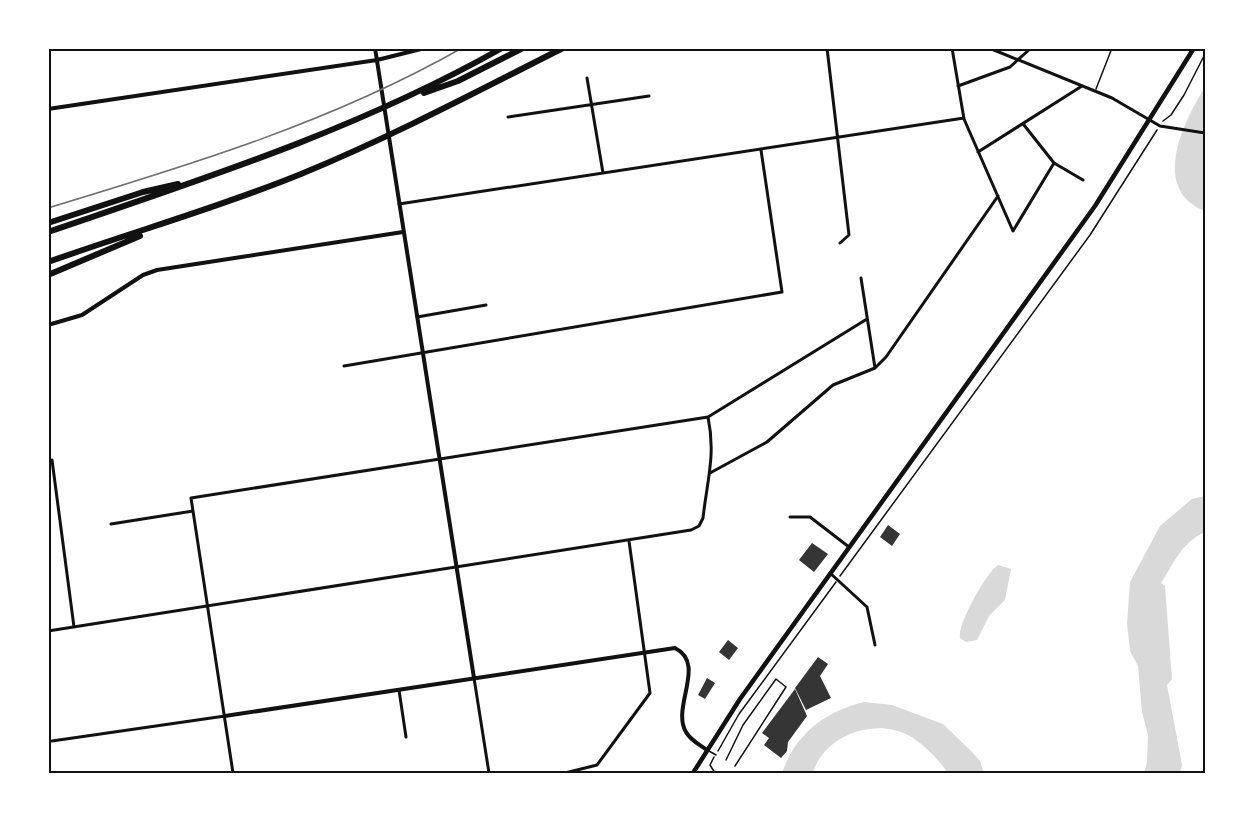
<svg xmlns="http://www.w3.org/2000/svg" width="1253" height="821" font-family="'Zilla Slab',serif">
<style>
.water{fill:#d9d9d9}
.building{fill:#353535}
.lines{fill:none;stroke-linecap:round;stroke-linejoin:round}
.path{stroke:#111;stroke-width:1.5}
.service{stroke:#111;stroke-width:1.5}
.minor{stroke:#111;stroke-width:3}
.tertiary{stroke:#111;stroke-width:4}
.secondary{stroke:#111;stroke-width:4.5}
.motorway{stroke:#111;stroke-width:6}
.tram{stroke:#707070;stroke-width:1.5}
.neatline{fill:none;stroke:#111;stroke-width:2}
</style>
<rect width="100%" height="100%" fill="#fff"/>
<!-- water -->
<path class="water" d="M1205,87V211C1150,190 1183,122 1205,87Z
M1205,496V532C1180,544 1175,562 1161,583L1165,586L1172,679L1167,685L1182,765L1180,773H1144L1147,762L1148,735L1142,712L1138,666L1130,651L1127,623L1130,582L1160,526L1192,499Z
M998,565L1011,569L1005,600L989,616L977,640L966,642L960,638C957,625 986,573 998,565Z
M864,702L892,705L943,724L972,752L980,761L984,773H948C937,758 924,744 908,735C874,717 823,736 813,773H782C795,734 826,711 864,702Z"/>
<!-- building -->
<path class="building" d="M888,525L900,534L892,546L880,537Z
M812,543L828,554L814,572L799,560Z
M728,640L738,648L729,660L719,652Z
M818,657L828,664L820,676L831,698L806,710L795,688Z
M707,678L715,683L705,699L698,695Z
M795,689L807,716L788,742L787,751L781,758L764,745L769,738L762,733Z"/>
<g class="lines">
<!-- path -->
<path class="path" d="M1163,121L1171,115L1184,95L1205,54
M840,576L1090,235L1157,130
M718,751L739,714L836,582
M714,757L710,765L715,773"/>
<!-- service -->
<path class="service" d="M1096,89L1112,48
M709,751L716,755
M726,760L743,725L776,679L786,687L735,766"/>
<!-- minor -->
<path class="minor" d="M827,48L849,235L840,243
M952,48L964,119L1013,231
M989,48L1112,98L1160,126L1205,133
M587,78L603,173
M958,86L1010,67L1031,48
M508,117L649,96
M1024,125L1054,163L1083,180
M978,152L1082,86
M399,204L964,118
M1013,231L1054,163
M861,278L875,368
M417,317L486,305
M344,366L782,292L761,150
M52,460L74,627
M710,473L767,442L833,385L875,368L886,357L998,196
M790,517H810L849,547
M111,524L193,511
M830,573L867,607L875,645
M48,631L691,530L699,526L703,518C707,481 716,455 708,417
M474,678L489,773
M399,690L406,737
M52,741L225,716
M233,773L191,498L708,417L867,319
M565,773L597,765L650,693L629,541"/>
<!-- tertiary -->
<path class="tertiary" d="M375,48L474,678
M48,109L377,60L425,48
M48,325L82,315L143,275L157,270L403,232
M225,716L675,648C707,664 671,707 686,732C690,740 700,745 707,750"/>
<!-- secondary -->
<path class="secondary" d="M693,773L740,699L1095,206L1194,48"/>
<!-- motorway -->
<path class="motorway" d="M424,93L458,81L523,48
M48,223L143,192L178,184
M48,232C203,179 359,129 502,48
M48,262C132,232 218,208 301,174C391,137 476,92 563,48
M48,275L140,236"/>
<!-- tram -->
<path class="tram" d="M48,208C190,165 332,122 462,48"/>
</g>
<!-- border -->
<rect width="1253" height="821" fill="none" stroke="#ffffff" stroke-width="99"/>
<rect x="50" y="50" width="1154" height="722" class="neatline"/>
</svg>
